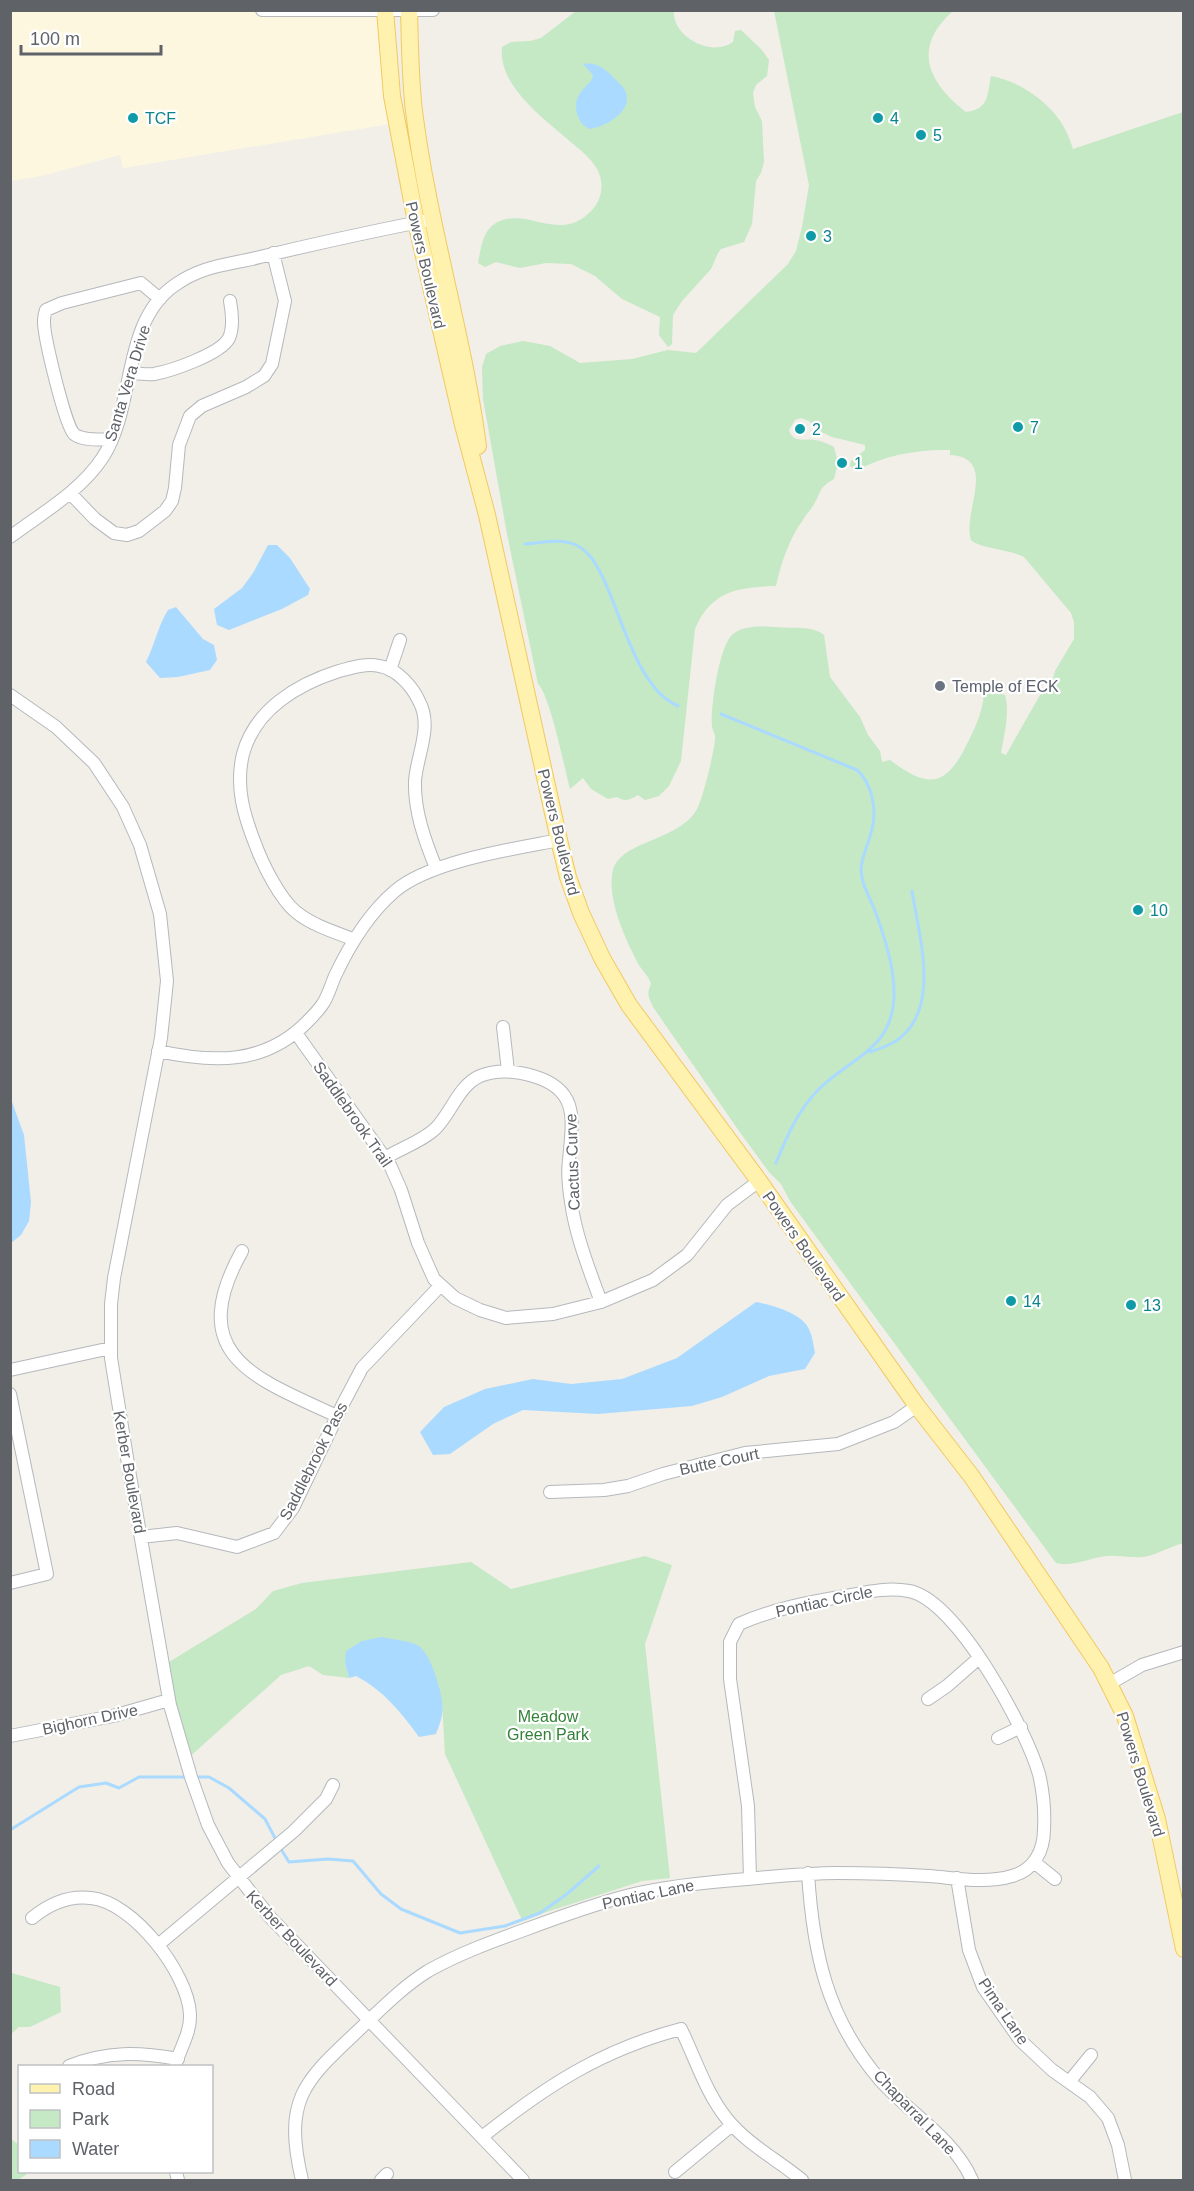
<svg xmlns="http://www.w3.org/2000/svg" width="1194" height="2191" font-family="Helvetica,sans-serif">
<style>
.commercial{fill:#fef7e0}
.green{fill:#c5e8c5}
.water{fill:#aadaff}
.lines{fill:none;stroke-linecap:round;stroke-linejoin:round}
.stream{stroke:#aadaff;stroke-width:3}
.minor-casing{stroke:#b5b8bc;stroke-width:14}
.major-casing{stroke:#f2c960;stroke-width:18}
.minor{stroke:#fff;stroke-width:12}
.major{stroke:#fff2af;stroke-width:16}
.culture-dot{fill:#0f9aa8;stroke:#fff;stroke-width:2}
.worship-dot{fill:#6b7280;stroke:#fff;stroke-width:2}
.labels{text-anchor:middle;stroke-width:4.5;stroke-linejoin:round;paint-order:stroke}
.culture-label{font-size:16px;fill:#0d838f;stroke:#fff;text-anchor:start}
.street-label{font-size:16px;fill:#5f6368;stroke:#fff}
.worship-label{font-size:16px;fill:#5b616d;stroke:#fff;text-anchor:start}
.park-label{font-size:16px;fill:#348238;stroke:#fff}
</style>
<rect width="100%" height="100%" fill="#f1efe8"/>
<!-- commercial -->
<path class="commercial" d="M11,11H387L396,123L123,168L120,155L41,176L11,181Z"/>
<!-- green -->
<path class="green" d="M674,10C671,36 711,58 733,42L735,31L741,30L762,50L769,60L767,76L756,85L753,93L755,107L762,121L764,162L761,173L756,181L752,224L744,242L721,249L718,253L711,269L682,301L673,315L672,344L668,347L659,335L660,317L622,299L595,276L571,264L546,263L520,268L496,262L485,267L478,263C481,249 482,231 496,223C527,206 557,242 588,214C593,210 598,203 600,196C608,168 583,153 565,137C540,116 498,84 502,47L511,42L530,41L541,38L576,11Z
M774,11H953C912,47 927,82 966,112C989,109 987,96 991,76C1020,81 1053,104 1066,131C1069,137 1071,143 1073,149L1183,112L1184,1543C1171,1546 1160,1553 1148,1556C1136,1559 1128,1556 1116,1556C1096,1554 1075,1568 1056,1563L825,1249L790,1201L781,1184L769,1172L739,1131L653,1007C649,998 646,994 651,984C649,976 643,972 639,965C626,941 606,898 613,870C621,840 682,841 698,807C703,797 716,746 715,736C714,733 713,730 712,727C710,709 719,647 732,635C742,625 762,626 776,627C791,629 812,625 824,635L830,677L860,717L868,735L880,751L882,762L890,760C927,788 945,788 966,746C975,728 982,714 984,694L990,691L1005,695C1010,713 1004,735 1001,753L1006,755L1040,695L1051,686L1055,671L1074,639V622L1071,613L1024,557C1009,549 981,549 971,540C962,511 999,458 950,455V450C918,449 886,455 857,470L850,466L851,461L865,450V445L832,437L819,431L809,421L801,418L795,420L789,430C793,444 804,438 815,440C822,441 828,444 834,447L838,463L834,479C817,489 823,490 814,504C811,510 806,514 803,520C789,539 781,563 776,586C738,587 711,591 695,629L681,761L669,786L659,796L645,800L638,795C630,800 625,802 617,797L608,799L591,789L583,778L570,789C565,770 550,695 538,684L507,534L483,399L482,367L486,354L500,346L523,341L550,346L580,363L632,359L668,350L696,353L788,264L796,251L802,227L809,185Z
M645,1556L672,1565L645,1644L670,1878L642,1881L522,1920L445,1754L442,1703L345,1663L349,1678L323,1675L309,1666L281,1675L186,1760L164,1665L256,1609L273,1591L302,1583L471,1562L511,1589Z
M11,1969L12,1973L60,1987L61,2012L30,2027H19L11,2034Z
M10,2138L19,2145L20,2172H29C23,2177 19,2181 11,2180Z"/>
<!-- water -->
<path class="water" d="M583,64C596,62 604,68 613,77C616,80 620,84 623,87C638,109 607,126 590,129C578,125 572,107 579,95C582,89 588,85 592,79L593,75Z
M268,545H277L290,558L310,589L308,595L282,609L229,630L217,625L214,609L242,588L253,573Z
M176,607L203,639L214,645L217,660L210,670L178,677L160,678L146,662C155,644 158,626 168,610Z
M11,1099L24,1135L31,1202L29,1221L21,1235L11,1243Z
M756,1302C771,1305 793,1311 804,1322C812,1330 813,1343 815,1353L805,1369L769,1376L722,1397L692,1406L598,1414L523,1410L493,1424L450,1454L433,1455L420,1432L444,1407L485,1389L533,1379L571,1384L622,1379L677,1358Z
M382,1637C393,1640 409,1640 419,1646C430,1653 441,1689 442,1702C444,1713 440,1724 436,1734L419,1737C401,1712 383,1690 356,1676L349,1678L345,1663L346,1651L362,1641Z"/>
<g class="lines">
<!-- stream -->
<path class="stream" d="M525,544C542,543 560,538 576,545C589,551 596,564 602,576C621,613 637,689 678,706
M721,714L857,770C872,783 877,810 872,829C869,843 862,855 861,869C861,883 869,896 874,908C884,935 895,968 894,997C892,1050 850,1058 819,1089C798,1110 787,1136 776,1163
M870,1052C879,1049 888,1046 896,1041C942,1010 919,936 912,891
M193,1777H209L229,1788L265,1819L276,1840
M10,1830L79,1787L106,1783L119,1788L139,1777H187
M279,1846L289,1862L328,1859L353,1861L381,1894L401,1909L460,1933L505,1926L540,1913L567,1894L599,1866"/>
<!-- minor casing -->
<g class="minor-casing">
<path id="minor" d="M262,10H433
M131,373C138,373 147,375 154,374C171,371 221,354 229,338C234,327 232,312 230,301
M111,440C101,439 82,441 74,434C65,425 43,334 44,320C44,316 45,313 46,310L62,303L141,283L160,299
M70,493L95,519L114,533L127,535L139,531L165,511L172,501L175,488L179,445L190,416L202,406L246,387L264,376L272,364L285,301L273,253
M10,537C42,513 81,491 103,457C136,406 121,322 175,285C203,265 229,265 260,257C314,244 369,232 424,221
M390,670L400,640
M10,695L56,727L94,763L123,807L140,845L160,914L167,981L161,1038L114,1278L111,1304V1358L129,1470L170,1705L191,1777L208,1825L228,1863L269,1916L523,2180
M353,939C334,932 312,925 296,912C280,899 263,865 256,846C244,816 235,787 243,754C255,709 298,684 339,671C351,668 366,663 379,666C396,668 412,686 419,701C433,727 417,754 415,781C414,811 425,841 436,868
M503,1027L508,1071
M296,1033L390,1165L401,1190L418,1243L434,1279L455,1298L480,1310L506,1318L553,1314L601,1302L653,1280L687,1255L727,1205L759,1181
M158,1051C213,1063 265,1065 307,1022C312,1017 318,1011 322,1005C328,997 331,985 335,976C350,944 368,914 395,891C430,861 513,849 559,840
M385,1158C401,1148 423,1141 436,1128C451,1113 459,1085 480,1076C498,1069 515,1071 533,1076C581,1090 572,1122 569,1161C567,1174 569,1189 571,1202C576,1237 589,1269 601,1302
M242,1251C184,1355 254,1378 337,1416
M10,1370L111,1348
M10,1394L47,1574L10,1583
M550,1492L604,1490L628,1486L663,1474L745,1453L838,1444L894,1422L917,1406
M141,1537L177,1533L237,1547L274,1533L293,1508L343,1404L362,1368L441,1285
M1109,1684L1142,1665L1184,1652
M928,1699L947,1686L979,1658
M10,1736L113,1716L169,1700
M998,1738L1021,1727
M1034,1862L1055,1879
M808,1873C813,1953 827,2018 880,2080C910,2114 954,2138 972,2180
M957,1878L969,1950L983,1987L1020,2040L1052,2070L1090,2097L1108,2118L1118,2145L1125,2180
M32,1918C49,1904 68,1895 91,1898C133,1902 188,1973 190,2014C191,2033 180,2048 175,2066
M158,1945L294,1831L326,1799L333,1785
M69,2066C108,2051 138,2052 178,2059
M1069,2082L1091,2055
M482,2137C546,2086 601,2050 681,2029C696,2060 706,2093 727,2119C747,2144 778,2160 802,2180
M176,2172L178,2180
M675,2172L732,2125
M302,2180C282,2096 306,2080 364,2025C384,2006 404,1986 428,1971C458,1954 491,1942 524,1930C559,1917 594,1904 630,1895C668,1886 708,1882 747,1879C778,1876 808,1873 838,1873C868,1873 898,1874 929,1876C956,1878 985,1884 1012,1876C1034,1870 1044,1851 1044,1829C1045,1811 1043,1791 1039,1774C1026,1729 957,1600 909,1591C887,1587 867,1592 846,1596C809,1602 773,1609 739,1624L730,1642V1679L748,1806L750,1878
M381,2180L387,2174"/>
</g>
<!-- major casing -->
<g class="major-casing">
<path id="major" d="M385,10L392,96L416,222L463,425L487,515L559,840L568,877L581,913L602,958L629,1005L759,1181L917,1406L972,1477L1101,1668L1125,1716L1157,1819L1184,1949
M409,10C410,44 410,77 414,111C428,224 463,333 478,446"/>
</g>
<!-- minor -->
<use href="#minor" class="minor"/>
<!-- major -->
<use href="#major" class="major"/>
</g>
<!-- markers -->
<g class="culture-dot">
<circle cx="133" cy="118" r="6"/>
<circle cx="878" cy="118" r="6"/>
<circle cx="921" cy="135" r="6"/>
<circle cx="811" cy="236" r="6"/>
<circle cx="1018" cy="427" r="6"/>
<circle cx="800" cy="429" r="6"/>
<circle cx="842" cy="463" r="6"/>
<circle cx="1138" cy="910" r="6"/>
<circle cx="1011" cy="1301" r="6"/>
<circle cx="1131" cy="1305" r="6"/>
</g>
<circle class="worship-dot" cx="940" cy="686" r="6"/>
<g class="labels">
<!-- culture labels -->
<g class="culture-label">
<text x="145" y="124">TCF</text>
<text x="890" y="124">4</text>
<text x="933" y="141">5</text>
<text x="823" y="242">3</text>
<text x="1030" y="433">7</text>
<text x="812" y="435">2</text>
<text x="854" y="469">1</text>
<text x="1150" y="916">10</text>
<text x="1023" y="1307">14</text>
<text x="1143" y="1311">13</text>
</g>
<!-- street labels -->
<g class="street-label">
<text transform="translate(426 265) rotate(77)" y="6">Powers Boulevard</text>
<text transform="translate(127 383) rotate(-73)" y="6">Santa Vera Drive</text>
<text transform="translate(559 832) rotate(76)" y="6">Powers Boulevard</text>
<text transform="translate(353 1114) rotate(55)" y="6">Saddlebrook Trail</text>
<text transform="translate(572 1162) rotate(-92)" y="6">Cactus Curve</text>
<text transform="translate(804 1246) rotate(55)" y="6">Powers Boulevard</text>
<text transform="translate(313 1461) rotate(-63)" y="6">Saddlebrook Pass</text>
<text transform="translate(719 1461) rotate(-12)" y="6">Butte Court</text>
<text transform="translate(130 1472) rotate(80)" y="6">Kerber Boulevard</text>
<text transform="translate(824 1601) rotate(-12)" y="6">Pontiac Circle</text>
<text transform="translate(90 1719) rotate(-12)" y="6">Bighorn Drive</text>
<text transform="translate(1141 1774) rotate(73)" y="6">Powers Boulevard</text>
<text transform="translate(648 1894) rotate(-12)" y="6">Pontiac Lane</text>
<text transform="translate(292 1938) rotate(47)" y="6">Kerber Boulevard</text>
<text transform="translate(1004 2011) rotate(56)" y="6">Pima Lane</text>
<text transform="translate(915 2112) rotate(46)" y="6">Chaparral Lane</text>
</g>
<!-- worship labels -->
<g class="worship-label">
<text x="952" y="692">Temple of ECK</text>
</g>
<!-- park labels -->
<g class="park-label">
<text x="548" y="1722">Meadow<tspan x="548" dy="18">Green Park</tspan></text>
</g>
</g>
<!-- border -->
<rect width="1194" height="2191" fill="none" stroke="#5f6368" stroke-width="24"/>
<!-- legend -->
<rect x="18" y="2065" width="195" height="108" fill="#ffffff" stroke="#bfc1c3" stroke-width="1.5"/>
<rect x="30" y="2084" width="30" height="9" fill="#fff2af" stroke="#bfc1c3" stroke-width="1.5"/>
<text x="72" y="2095" font-size="18" fill="#5f6368">Road</text>
<rect x="30" y="2110" width="30" height="18" fill="#c5e8c5" stroke="#bfc1c3" stroke-width="1.5"/>
<text x="72" y="2125" font-size="18" fill="#5f6368">Park</text>
<rect x="30" y="2140" width="30" height="18" fill="#aadaff" stroke="#bfc1c3" stroke-width="1.5"/>
<text x="72" y="2155" font-size="18" fill="#5f6368">Water</text>
<!-- scale -->
<path d="M21 45v9h140v-9" fill="none" stroke="#5f6368" stroke-width="3"/>
<text x="30" y="45" font-size="18" fill="#5f6368" stroke="#ffffff" stroke-width="4.5" paint-order="stroke">100 m</text>
</svg>
